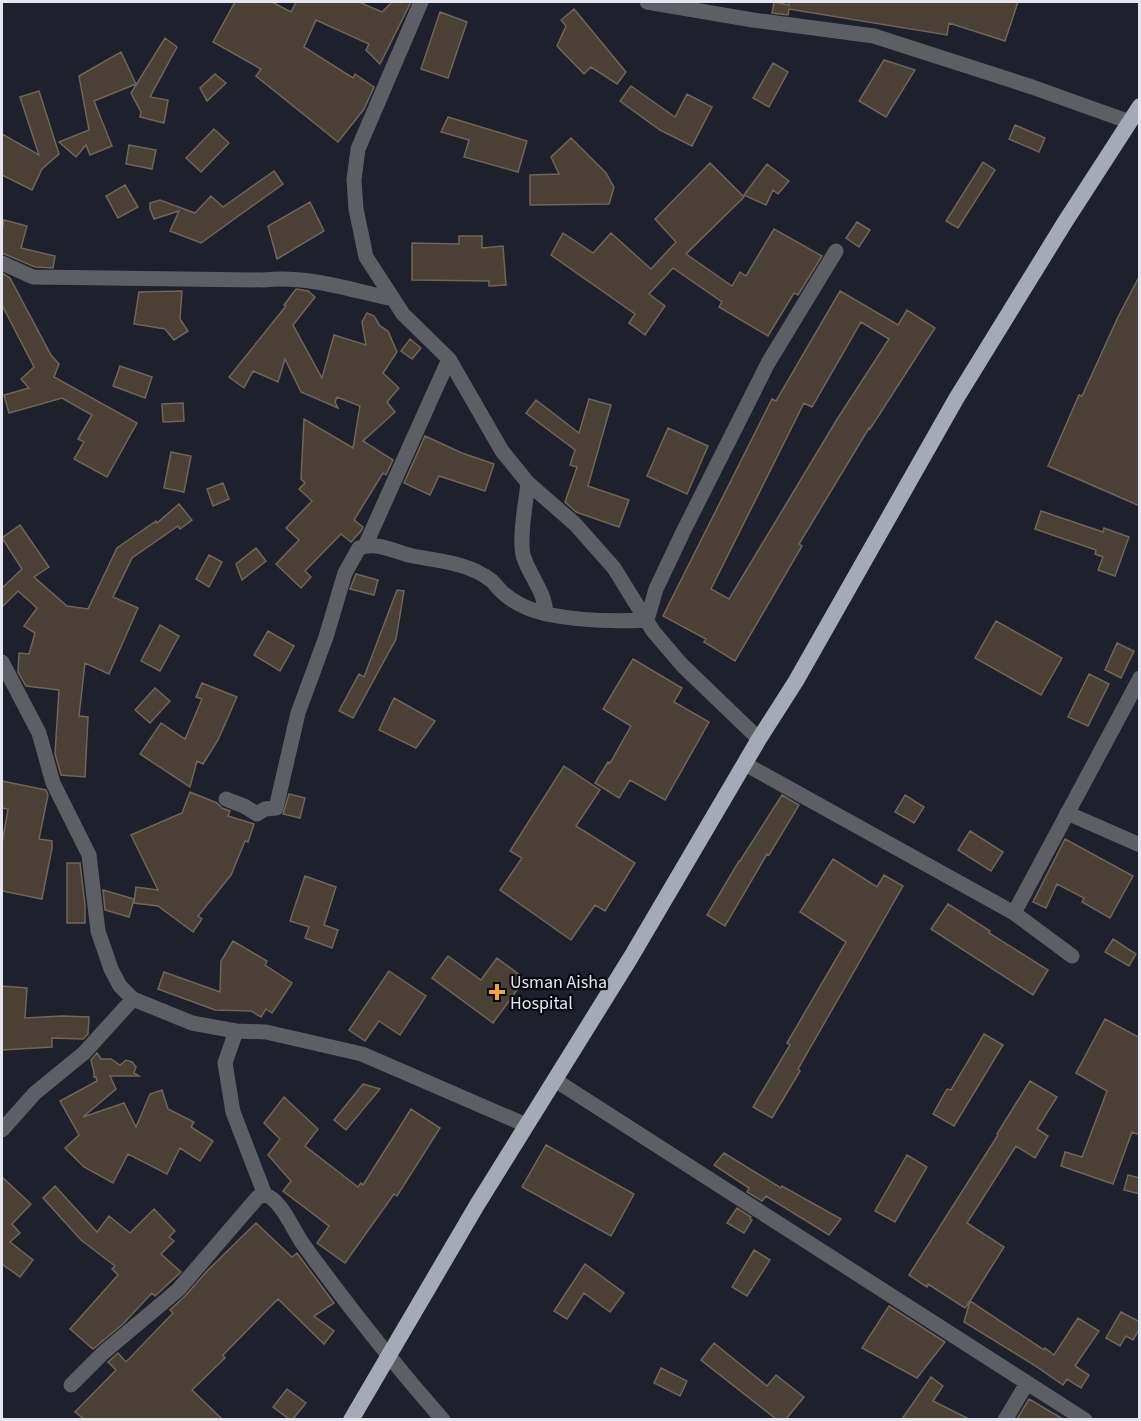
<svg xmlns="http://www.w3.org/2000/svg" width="1141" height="1421" font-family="'Source Sans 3',sans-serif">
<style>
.building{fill:#4a4035;stroke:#6f6559;stroke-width:1.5;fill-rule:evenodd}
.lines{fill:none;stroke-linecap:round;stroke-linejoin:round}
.minor{stroke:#5d5f65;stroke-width:15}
.trunk{stroke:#a6a9b8;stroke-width:16}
.poi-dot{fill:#f0a63f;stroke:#090a0f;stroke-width:2}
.labels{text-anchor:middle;stroke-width:4.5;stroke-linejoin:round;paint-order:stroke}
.poi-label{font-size:18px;fill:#e4e5ee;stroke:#090a0f;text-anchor:start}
</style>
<rect width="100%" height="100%" fill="#1e202c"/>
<!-- building -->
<path class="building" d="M235,2H272L291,12L296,2H359L382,12L392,2H411L380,64L366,50L369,44L316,20L304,47L353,78L355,74L374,87L364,109L338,142L256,76L261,69L213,42Z
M774,2L789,5V2H1018L1005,41L949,23L947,35L789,9L788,15L772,13Z
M574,9L626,72L617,84L591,67L584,74L557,46L566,26L561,20Z
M440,12L467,22L448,78L421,69Z
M165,38L177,47L150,97L168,100L164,123L140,117L141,112L131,93Z
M121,52L136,84L94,101L112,146L90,155L86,145L76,157L59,142L89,130L79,76Z
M884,60L915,70L886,117L859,101Z
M773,63L788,72L769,107L753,98Z
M215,74L226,83L207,101L200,88Z
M631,86L675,117L687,94L712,107L692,146L660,130L620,101Z
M39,91L59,154L42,169L32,190L2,175V134L39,155L20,97Z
M448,117L527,141L518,172L464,157L469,140L441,132Z
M1015,125L1045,138L1039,152L1009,139Z
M214,129L229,143L201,172L186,158Z
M571,138L606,173L614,187L609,204L530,205V175L559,174L551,157Z
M129,145L156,150L152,169L126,164Z
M983,162L995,170L958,228L946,221Z
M710,163L744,197L686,254L732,286L740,272L746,276L774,229L822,256L798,295L794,293L768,336L719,307L722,302L673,268L649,294L665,306L645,335L629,323L635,314L551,255L563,233L593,253L611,233L651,269L676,242L655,219Z
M767,164L789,181L778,194L773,190L766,205L744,195Z
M274,171L283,184L201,243L170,231L179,211L154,219L150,209V203L160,200L195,213L211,196L223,207Z
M125,185L138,207L118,218L106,196Z
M310,202L324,231L277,259L268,226Z
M4,220L27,226L21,248L55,256L53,268L35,267L2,253V230Z
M857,222L870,230L859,247L846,238Z
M459,236H482V248L503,246L506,285L489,286V281L412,280V243L459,244Z
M2,273L10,278L51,355L59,364L54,377L137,423L107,477L74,459L84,442L78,439L92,415L62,398L9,413L4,395L29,388L21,379L34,367L2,305Z
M1140,275V506L1048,466L1079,395L1082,396L1118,317Z
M296,289L308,291L315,297L293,325L322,378L334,335L366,345L362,322L367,313L374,316L380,326L388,331L397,352L383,373L399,388L387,402L395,412L363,441L393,460L386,475L383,473L354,520L363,527L361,531L351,542L341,534L305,571L311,577L301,588L276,564L299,540L286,528L312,501L299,489L305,483L301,479L304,419L353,448L360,406L337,397L335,402L338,408L301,392L285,359L278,382L253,371L244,388L229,377L286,306L284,305Z
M182,291L180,319L188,331L174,340L165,329L134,324L139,292Z
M840,291L898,325L907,310L935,328L870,429L869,428L799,544L802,546L735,661L704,642L706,639L663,616L772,399L776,401ZM861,322L889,339L836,421L729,599L711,589L804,403L812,407Z
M410,339L421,348L412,359L401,351Z
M120,366L152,377L145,398L113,386Z
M589,399L611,405L588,486L629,500L619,527L576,512L565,502L577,467L570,465L575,450L526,413L536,400L579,433Z
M183,403L184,421L163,422L162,404Z
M668,428L708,446L687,494L647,476Z
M425,436L462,453L494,464L485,491L439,476L430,495L404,483Z
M171,452L191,456L184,492L164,488Z
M223,483L229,499L213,506L207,489Z
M179,504L192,520L180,529L178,526L132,558L113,597L138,608L109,674L85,663L79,716L88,717L85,777L61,775L55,754L59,690L26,686L18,672L19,653L29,654L35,633L24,626L37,608L18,591L2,607V588L22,569L2,538L20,525L49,567L34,577L67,606L88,609L117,548L156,521L157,523Z
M1041,511L1103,532L1104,528L1129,537L1115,576L1098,570L1103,557L1095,554L1096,550L1035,529Z
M256,548L266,561L242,580L236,564Z
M209,555L222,562L209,587L196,579Z
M356,574L378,580L374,595L350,589Z
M397,590L404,591L396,639L353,718L339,711L359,674L364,677Z
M996,621L1062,658L1041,695L975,658Z
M160,625L179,636L160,671L141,661Z
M268,631L294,646L280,671L254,655Z
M1117,643L1134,651L1121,678L1105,670Z
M633,659L682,688L674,702L709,722L665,800L630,780L619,798L595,783L608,762L610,763L631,726L603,709Z
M1089,674L1109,684L1088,726L1068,717Z
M202,683L237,697L218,740L203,764L197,761L190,787L140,754L161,723L185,739L202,699L196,697Z
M155,688L170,701L150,723L135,710Z
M394,698L435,721L416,748L379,730Z
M564,766L600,790L576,826L635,863L605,911L595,905L571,940L500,890L522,858L510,851Z
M2,781L46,790L48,795L39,839L52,841V848L42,899L2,891V844L8,809L2,808Z
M190,792L217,803L222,808L230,811L228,816L254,824L248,842L245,841L231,875L198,916L202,919L193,932L158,906L134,903L136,887L158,890L131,835L182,813Z
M289,794L305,798L300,818L283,814Z
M782,795L799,805L769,855L767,854L725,926L707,915L739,861H740Z
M905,795L924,807L914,823L895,812Z
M970,831L1003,852L991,871L958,850Z
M1065,839L1133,876L1110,918L1082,902L1084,898L1057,884L1046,908L1033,902Z
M833,859L877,887L884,875L903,886L798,1069L800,1071L772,1118L753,1107L790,1045L787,1043L846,942L800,912Z
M67,863H80L85,905V923H67Z
M305,876L336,887L324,925L338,930L332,948L305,938L309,927L290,921Z
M103,890L134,899L129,917L105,910Z
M948,904L990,931L989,933L1048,970L1033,995L931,929Z
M1113,939L1136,954L1129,966L1105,952Z
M233,941L267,961L265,965L292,983L272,1013L266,1009L261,1017L251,1011L215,1010L158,989L164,972L220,992L221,961Z
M448,956L481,980L497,958L525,979L493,1023L432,978Z
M389,971L426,996L400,1035L379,1021L365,1041L349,1030Z
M2,986L27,988L25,1018L62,1016L89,1017L88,1034L83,1039L52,1038V1047L2,1050Z
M1105,1019L1140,1038V1135L1132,1132L1113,1184L1061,1166L1065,1152L1082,1157L1107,1091L1076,1073Z
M984,1034L1003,1045L954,1126L933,1114L947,1089L951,1090Z
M97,1053L101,1059H111L120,1065L126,1060L132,1062L136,1067L134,1073L139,1076H110L116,1089L83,1117L124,1103L136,1127L150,1094L162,1090L168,1109L194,1122L191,1127L213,1141L200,1161L180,1148L167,1174L128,1154L113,1183L84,1167L65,1148L79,1135L60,1101L97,1081L96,1077H94V1072L91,1060Z
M1030,1081L1057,1097L1037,1129L1048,1136L1035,1158L1016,1146L967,1223L1004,1247L970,1301L1044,1350L1045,1348L1054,1355L1078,1318L1099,1331L1075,1366L1089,1375L1081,1388L1067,1379L1063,1385L1034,1365L964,1322L970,1301L965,1308L928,1284L927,1287L909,1275L998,1135L997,1134Z
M363,1084L380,1089L346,1130L334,1120Z
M284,1097L318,1129L305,1146L358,1187L361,1183L363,1185L411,1109L440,1128L397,1196L394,1194L345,1263L317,1243L329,1226L283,1191L291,1181L268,1155L280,1139L264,1123Z
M546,1145L634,1194L611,1236L522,1187Z
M724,1153L781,1188L782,1186L841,1219L829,1235L766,1196L762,1201L747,1192L749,1188L714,1165Z
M907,1155L927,1167L895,1222L875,1211Z
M1128,1175L1140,1178V1194L1124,1190Z
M2,1177L31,1204L12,1224L20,1233L10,1242L33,1260L20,1277L2,1264Z
M55,1186L97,1232L109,1216L130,1233L154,1209L175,1231L169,1237L174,1241L161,1254L181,1272L155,1296L152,1293L123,1324L93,1349L70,1329L118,1275L112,1269L115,1266L81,1240L43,1198Z
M737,1208L751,1217L750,1219L752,1220L744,1233L727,1223Z
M256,1223L292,1257L297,1253L334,1303L314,1316L334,1331L324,1344L278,1299L223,1355L225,1358L192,1390L222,1419H84L75,1412L116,1370L108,1362L118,1353L126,1362L173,1313L170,1310L185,1296L208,1270Z
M754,1250L770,1260L747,1296L732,1287Z
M585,1264L624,1293L610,1312L584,1293L567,1319L554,1311Z
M889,1306L945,1342L917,1378L862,1348Z
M1121,1312L1140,1322V1328L1133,1340L1126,1336L1120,1346L1106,1338Z
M714,1343L767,1386L776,1375L804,1397L786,1419H776L701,1360Z
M661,1368L687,1381L680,1396L654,1383Z
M931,1377L943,1386L933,1401L969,1419H902Z
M287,1389L306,1403L293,1419H289L273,1407Z
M1029,1399L1063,1419H1017Z"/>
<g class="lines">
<!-- minor -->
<path class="minor" d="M421,2L358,149L354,180L356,209L366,257L403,314L449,359L502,451L528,483L575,524L614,568L653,631L682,665L759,739
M647,2L753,20L874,36L1032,87L1130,122
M2,263L33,277L264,280C307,275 351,290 393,299
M528,483C526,501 518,542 524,558C531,578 545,592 546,614C580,621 612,622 647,620L656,589L683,532L768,363L836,251
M365,546L449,359
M2,662L39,733L53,783L89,855L98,931L111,969L120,986L133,999L192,1023L236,1031L266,1032L362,1054L526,1125
M745,764L1014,913L1072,956
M226,799L244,806L257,814L265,809L276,808L298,713L326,637L345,573L359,548C377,541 395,552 413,556C440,561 469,563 492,581C495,584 498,588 501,591C513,603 530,610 546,614
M1067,813L1140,845
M1014,913L1140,678
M236,1031L225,1063L233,1112L265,1195
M555,1080L1085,1420
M2,1130L35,1093L84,1053L133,999
M71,1385L103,1353L178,1290L258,1197L265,1195C281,1199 293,1230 303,1244C347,1305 393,1363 443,1420
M1005,1420L1027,1383"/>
<!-- trunk -->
<path class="trunk" d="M351,1420L477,1205L631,957L759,739L796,681L956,399L1065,222L1140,106"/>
</g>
<!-- markers -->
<path class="poi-dot" d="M494 983h6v6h6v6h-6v6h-6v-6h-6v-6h6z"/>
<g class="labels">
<!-- poi labels -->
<g class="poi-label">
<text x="510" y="988">Usman Aisha<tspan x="510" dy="21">Hospital</tspan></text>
</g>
</g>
<!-- border -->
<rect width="1141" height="1421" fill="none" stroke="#e4e5ee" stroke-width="6"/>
</svg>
